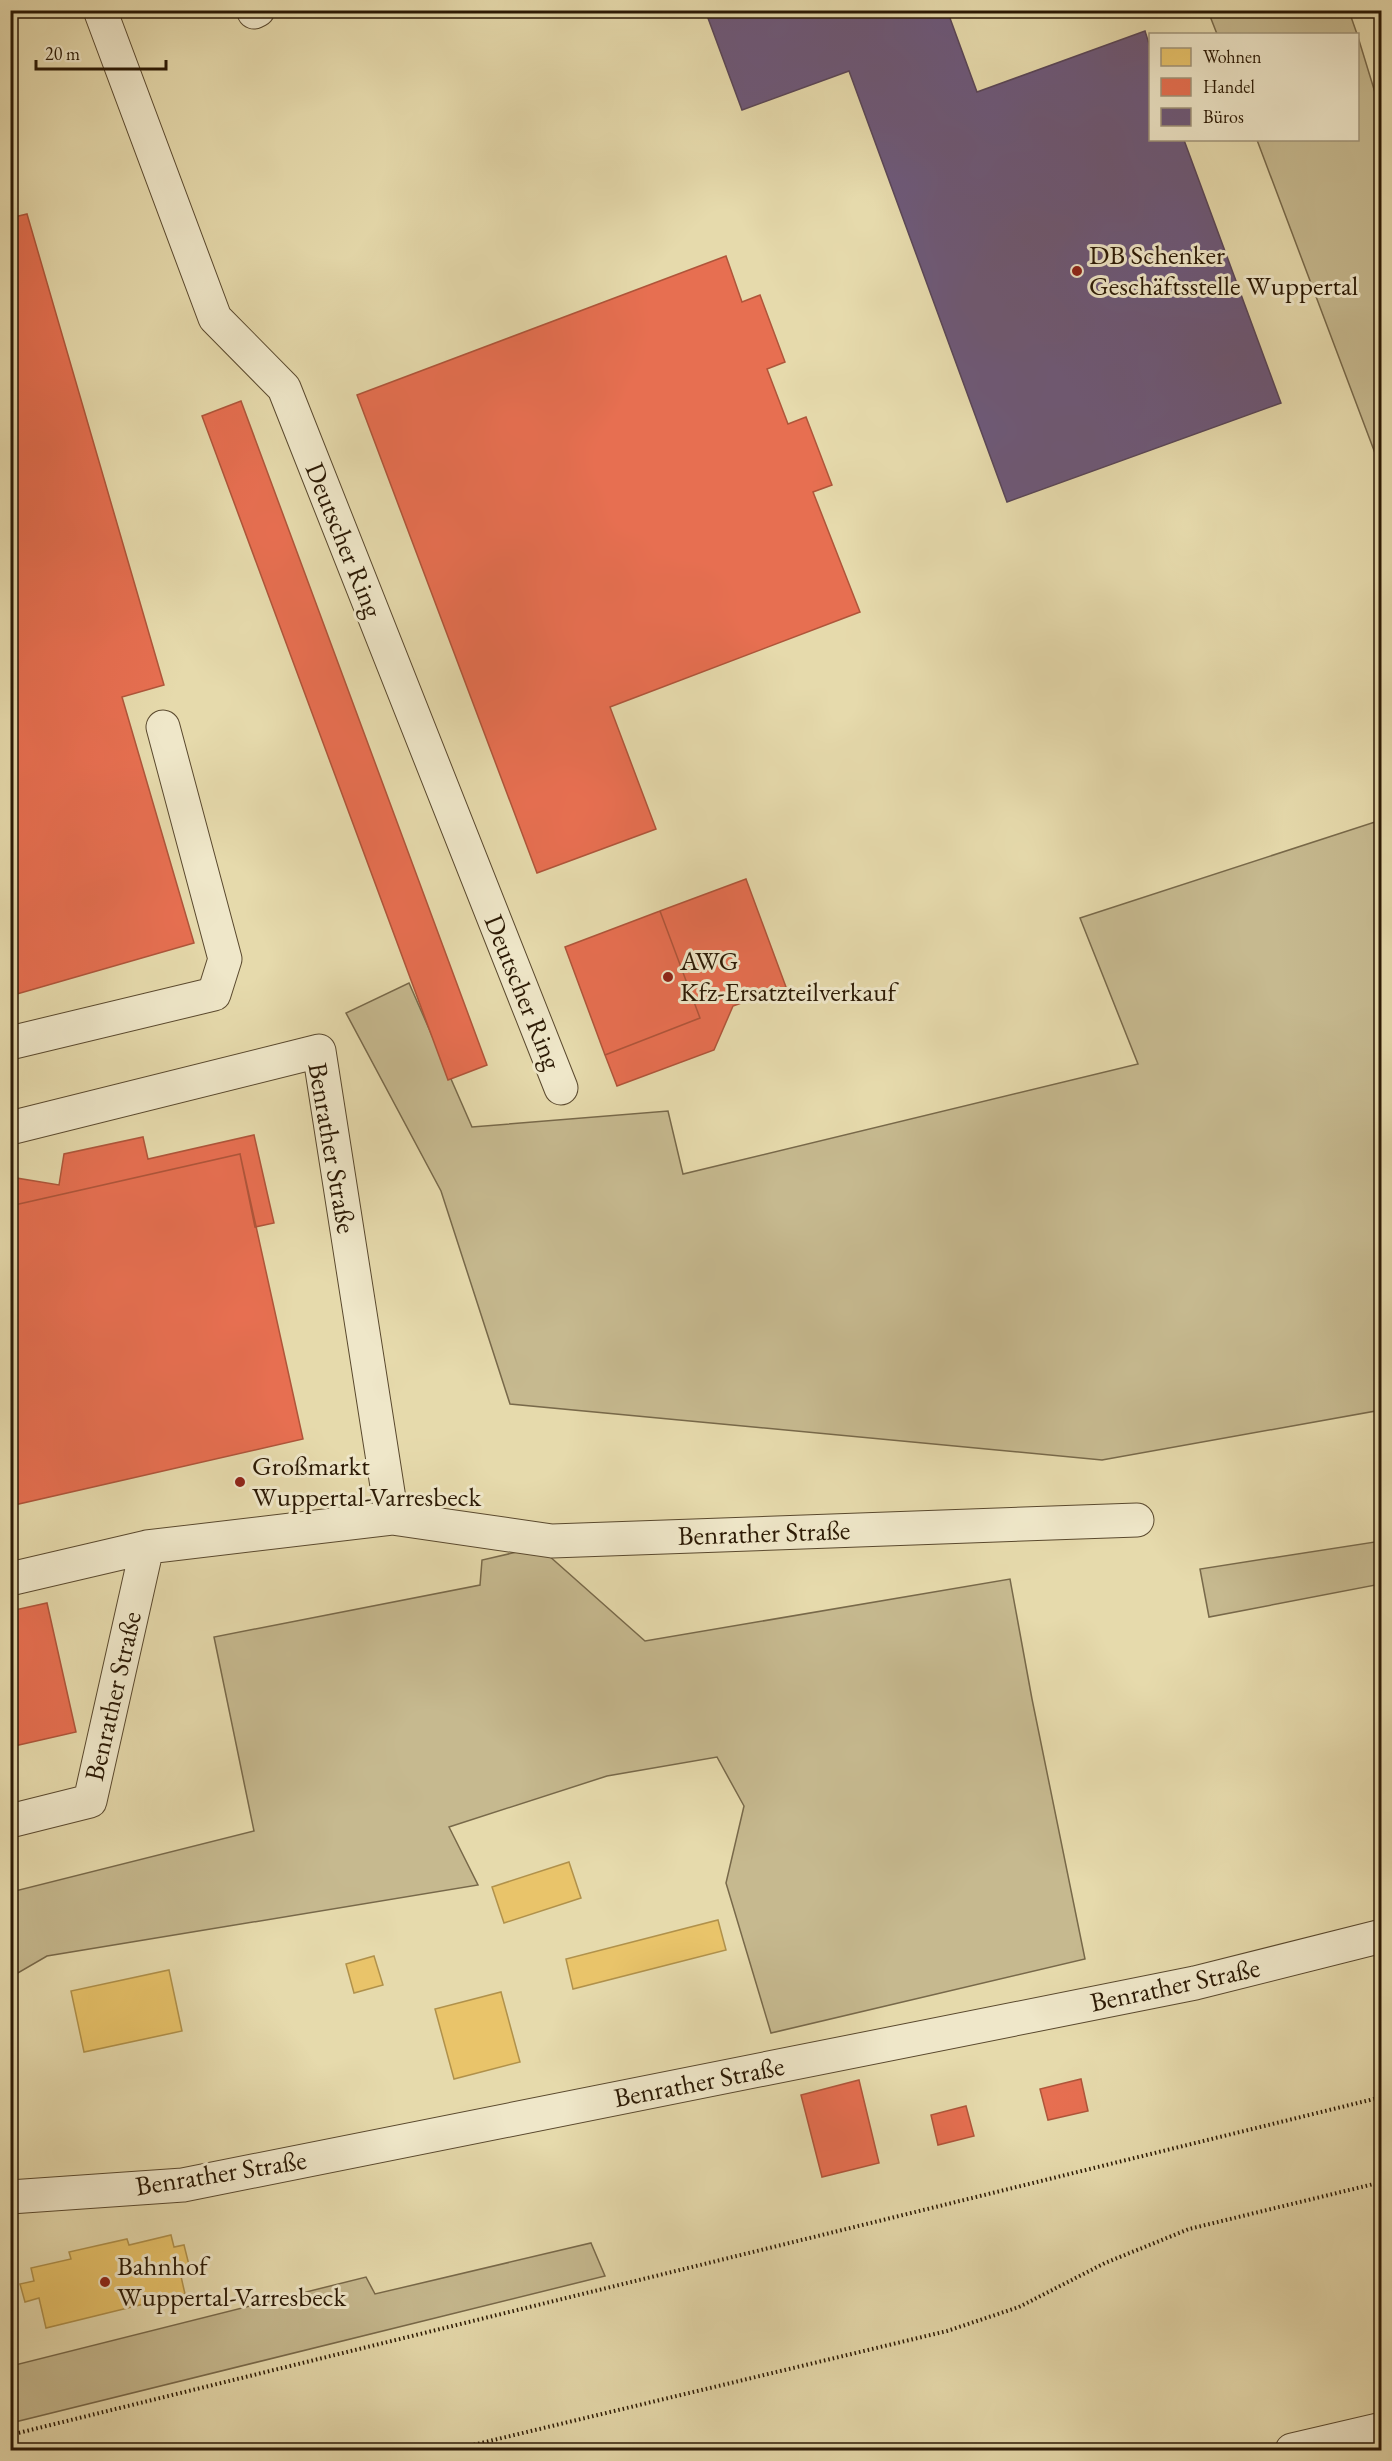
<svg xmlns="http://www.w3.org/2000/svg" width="1392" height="2461" font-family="'EB Garamond',serif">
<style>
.green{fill:#c6b98f;stroke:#78694a;stroke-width:1.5}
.homes{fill:#e9c46a;stroke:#b0914b;stroke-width:1.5}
.shops{fill:#e76f51;stroke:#af553a;stroke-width:1.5}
.offices{fill:#6d597a;stroke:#594657;stroke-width:1.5}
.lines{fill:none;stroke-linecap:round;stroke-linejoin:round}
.minor-casing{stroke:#5a492e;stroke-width:35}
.path{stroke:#2b1904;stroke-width:4;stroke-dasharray:1.5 3;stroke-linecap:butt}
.minor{stroke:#efe7c9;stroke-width:33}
.poi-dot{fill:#8f2418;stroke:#efe7c9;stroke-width:2}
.labels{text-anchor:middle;stroke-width:6;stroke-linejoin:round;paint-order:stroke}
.poi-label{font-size:27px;fill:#2b1904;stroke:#efe7c9;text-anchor:start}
.street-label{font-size:27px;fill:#2b1904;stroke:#efe7c9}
</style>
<rect width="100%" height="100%" fill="#e6daac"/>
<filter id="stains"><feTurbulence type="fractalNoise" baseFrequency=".00333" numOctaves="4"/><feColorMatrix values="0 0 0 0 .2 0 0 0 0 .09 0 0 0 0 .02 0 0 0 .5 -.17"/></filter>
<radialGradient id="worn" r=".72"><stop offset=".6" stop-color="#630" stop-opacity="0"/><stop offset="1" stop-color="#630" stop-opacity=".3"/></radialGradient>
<!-- green -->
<path class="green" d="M1208,11H1349L1357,34H1217Z
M1358,37L1381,112V469L1257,140H1358Z
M1381,820V1410L1102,1460L510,1404L441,1191L346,1013L409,983L472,1127L668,1111L683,1174L1138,1064L1080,918Z
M1381,1541V1584L1209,1617L1200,1569Z
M539,1547L645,1641L1010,1579L1032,1699L1085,1959L771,2033L726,1883L744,1806L717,1757L607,1776L449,1827L478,1885L47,1956L11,1977V1892L254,1831L214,1637L480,1585L482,1560Z
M591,2243L605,2276L11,2423L10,2385L12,2384L11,2366L366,2277L375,2294Z"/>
<!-- homes -->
<path class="homes" d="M569,1862L581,1898L504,1923L492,1887Z
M718,1920L726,1950L573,1989L566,1959Z
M374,1956L383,1985L354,1993L346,1964Z
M169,1970L182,2031L84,2052L71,1991Z
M501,1992L520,2062L454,2079L435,2009Z
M171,2235L174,2247L184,2245L190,2269L180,2272L185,2294L46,2328L39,2298L25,2302L20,2284L34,2281L31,2268L71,2259L69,2252L127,2239L129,2245Z"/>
<!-- shops -->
<path class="shops" d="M27,214L164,685L122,697L194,943L10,996V218Z
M726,256L742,302L760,295L785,362L767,369L788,424L806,417L832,485L813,492L860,612L610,707L656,829L537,873L357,395Z
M241,401L487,1065L448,1080L202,416Z
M746,879L786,987L733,1006L714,1050L617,1086L605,1055L700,1018L660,911Z
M660,911L700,1018L605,1055L565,947Z
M254,1135L274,1223L255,1227L240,1154L10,1206V1177L59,1185L64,1154L143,1137L148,1159Z
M240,1154L303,1439L10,1506V1206Z
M47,1603L76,1732L10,1747V1611Z
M1081,2079L1088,2111L1048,2120L1040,2089Z
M859,2080L879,2163L822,2177L801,2095Z
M966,2106L974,2136L938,2145L931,2115Z"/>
<!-- offices -->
<path class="offices" d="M705,10H947L977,92L1145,31L1150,47V140H1184L1281,403L1007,502L849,71L742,110Z"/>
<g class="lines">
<!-- minor casing -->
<g class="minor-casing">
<path id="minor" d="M100,10L215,318L284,388L561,1088
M254,12L258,10
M10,1043L214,994L225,959L163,727
M10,1128L319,1051L392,1518
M10,1579L147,1547
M10,1821L90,1801L147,1547L392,1518L552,1541L1137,1520
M10,2197L183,2185L1195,1983L1382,1936
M1292,2450L1382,2429"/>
</g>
<!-- path -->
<path class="path" d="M10,2435L1382,2097
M452,2450L947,2331L1019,2307L1105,2263L1189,2229L1382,2182"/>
<!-- minor -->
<use href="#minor" class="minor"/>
</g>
<!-- markers -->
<g class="poi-dot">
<circle cx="1077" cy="271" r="6"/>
<circle cx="668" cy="977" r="6"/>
<circle cx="240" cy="1482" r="6"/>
<circle cx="105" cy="2282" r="6"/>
</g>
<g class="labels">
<!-- poi labels -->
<g class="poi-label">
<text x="1089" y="264">DB Schenker<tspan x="1089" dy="31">Geschäftsstelle Wuppertal</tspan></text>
<text x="680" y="970">AWG<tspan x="680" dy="31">Kfz-Ersatzteilverkauf</tspan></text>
<text x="252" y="1475">Großmarkt<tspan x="252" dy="31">Wuppertal-Varresbeck</tspan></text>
<text x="117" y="2275">Bahnhof<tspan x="117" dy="31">Wuppertal-Varresbeck</tspan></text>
</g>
<!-- street labels -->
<g class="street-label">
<text transform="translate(344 540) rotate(68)" y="9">Deutscher Ring</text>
<text transform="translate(523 992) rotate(68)" y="9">Deutscher Ring</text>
<text transform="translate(332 1148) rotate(80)" y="9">Benrather Straße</text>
<text transform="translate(764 1533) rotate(-2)" y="9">Benrather Straße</text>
<text transform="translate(113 1696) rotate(-77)" y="9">Benrather Straße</text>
<text transform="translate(1175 1985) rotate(-12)" y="9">Benrather Straße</text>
<text transform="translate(699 2082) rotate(-11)" y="9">Benrather Straße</text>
<text transform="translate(221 2173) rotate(-9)" y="9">Benrather Straße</text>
</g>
</g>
<!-- margin -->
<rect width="1392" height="2461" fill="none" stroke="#e6daac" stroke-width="36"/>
<rect x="12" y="12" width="1368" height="2437" fill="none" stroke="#2b1904" stroke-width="3"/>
<rect x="18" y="18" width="1356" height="2425" fill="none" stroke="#2b1904" stroke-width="1.5"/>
<!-- legend -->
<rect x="1149" y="33" width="210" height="108" fill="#efe7c9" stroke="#a1957a" stroke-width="1.5"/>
<rect x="1161" y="48" width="30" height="18" fill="#e9c46a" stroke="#a1957a" stroke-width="1.5"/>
<text x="1203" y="63" font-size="18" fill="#2b1904">Wohnen</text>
<rect x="1161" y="78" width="30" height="18" fill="#e76f51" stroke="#a1957a" stroke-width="1.5"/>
<text x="1203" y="93" font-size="18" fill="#2b1904">Handel</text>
<rect x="1161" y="108" width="30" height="18" fill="#6d597a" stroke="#a1957a" stroke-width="1.5"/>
<text x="1203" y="123" font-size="18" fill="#2b1904">Büros</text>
<!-- scale -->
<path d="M36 60v9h130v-9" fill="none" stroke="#2b1904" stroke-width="3"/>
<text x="45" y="60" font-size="18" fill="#2b1904" stroke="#efe7c9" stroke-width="4.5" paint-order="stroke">20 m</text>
<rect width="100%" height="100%" filter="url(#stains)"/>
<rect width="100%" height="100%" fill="url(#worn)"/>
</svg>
